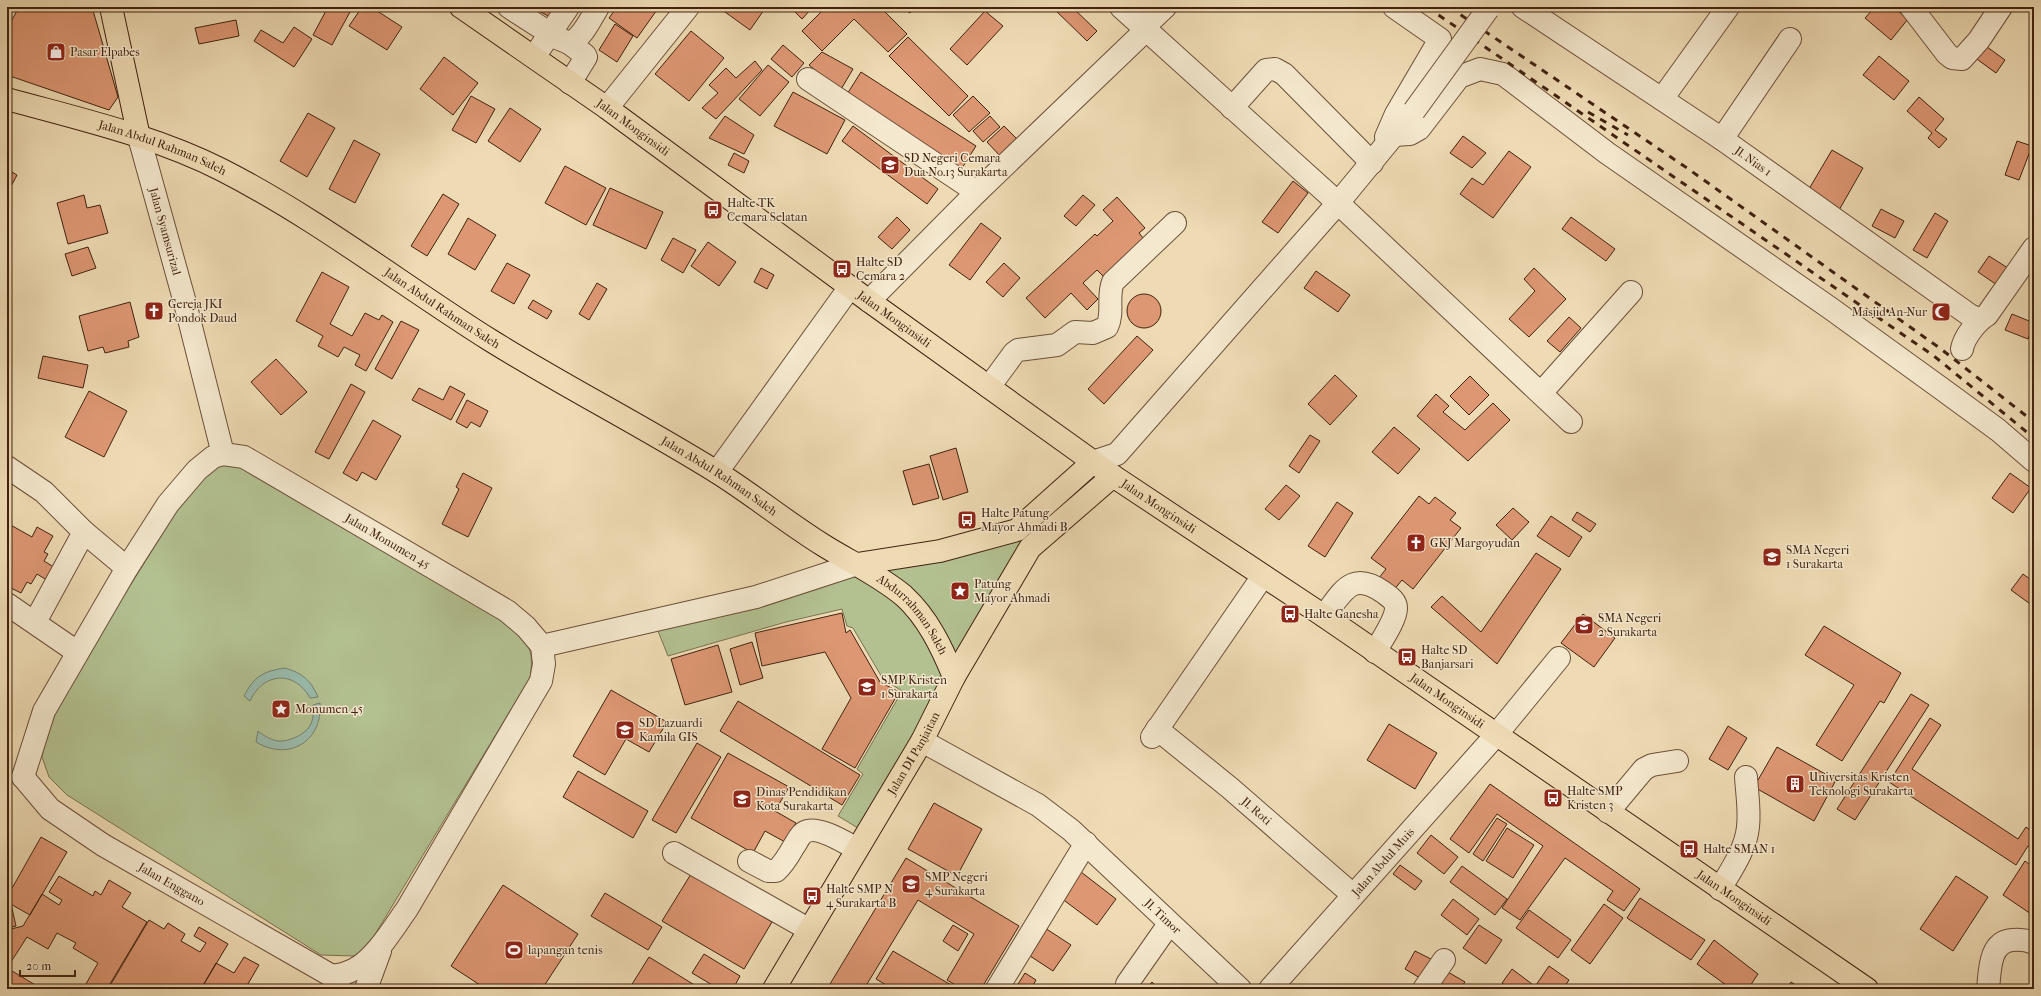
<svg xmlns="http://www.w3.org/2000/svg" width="2041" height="996" font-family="'IM FELL French Canon',serif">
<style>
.green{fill:#b3c191;stroke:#7a7250}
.water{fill:#99bbac;stroke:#767e6e}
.building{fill:#dd9773;stroke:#412210}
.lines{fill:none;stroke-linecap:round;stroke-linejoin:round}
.minor-casing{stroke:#6c5039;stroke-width:24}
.major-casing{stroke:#412210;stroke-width:24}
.minor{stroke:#f4e8ce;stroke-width:22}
.major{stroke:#eedbb4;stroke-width:22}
.rail{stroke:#412210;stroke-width:3;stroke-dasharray:7 7;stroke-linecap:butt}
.minor-bridge-casing{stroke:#6c5039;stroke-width:24;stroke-linecap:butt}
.minor-bridge{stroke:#f4e8ce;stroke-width:22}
.labels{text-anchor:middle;stroke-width:3;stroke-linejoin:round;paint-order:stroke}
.poi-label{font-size:12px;fill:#412210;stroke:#f4e8ce;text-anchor:start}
.street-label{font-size:12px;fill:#412210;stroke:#f4e8ce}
</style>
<rect width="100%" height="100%" fill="#eedbb4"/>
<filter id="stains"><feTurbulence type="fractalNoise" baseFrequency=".005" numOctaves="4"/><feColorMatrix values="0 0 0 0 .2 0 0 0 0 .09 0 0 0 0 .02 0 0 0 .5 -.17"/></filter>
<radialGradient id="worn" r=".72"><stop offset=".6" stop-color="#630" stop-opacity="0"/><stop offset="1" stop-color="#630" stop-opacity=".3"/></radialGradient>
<!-- green -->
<path class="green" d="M232,464L243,466L512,625C530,645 534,651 530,678L368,946L354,956L321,955L67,795L49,777L42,757L51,712L200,474L214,466Z
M1024,535L1029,540L955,668L864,565Z
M856,570L891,596L918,626L947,679L863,831L838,816L863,774L857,769L902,691L883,679L853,628L847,626L842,609L786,622L668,656L656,626Z"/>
<!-- water -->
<path class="water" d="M285,668C302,673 311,680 318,697L310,698C295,670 263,672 250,701L244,696C254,676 264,671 285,668Z
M320,703C323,741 289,762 256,742L258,731C264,736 271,740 278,741C290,742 309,733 312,721C314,716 313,709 313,705Z"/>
<!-- building -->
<path class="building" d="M19,7H92L118,97L109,110L7,75V29Z
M328,7H340L350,12L332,45L313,35Z
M362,7H371L402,27L387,50L349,26Z
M532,7H565L557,21Z
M617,7H659L637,38L609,18Z
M718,7H766L750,30Z
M790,7H813L802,19Z
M826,7H880L907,34L888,52L854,19L822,51L802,31Z
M901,7H914L910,13Z
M1052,7H1072L1097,31L1087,41Z
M1875,7H1893L1908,19L1891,40L1865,18Z
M985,11L1003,26L967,65L950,49Z
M236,20L239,36L199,44L195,28Z
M615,24L633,36L617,62L599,50Z
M294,27L312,39L294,67L254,41L261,30L283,43Z
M691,31L724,58L689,101L655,74Z
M908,37L968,96L949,116L889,56Z
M1983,44L2005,60L1996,73L1974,57Z
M783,45L804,63L792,77L771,59Z
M822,52L853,69L840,91L809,65Z
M1879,56L1909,81L1894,100L1863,75Z
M444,57L478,83L453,115L420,89Z
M755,61L762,70L716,119L702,108L718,93L709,85L726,68L736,78Z
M768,65L789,82L760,116L739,99Z
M861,72L976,146L959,173L844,99Z
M793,92L845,120L827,154L774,126Z
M471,96L495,109L476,143L452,130Z
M973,96L990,113L969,132L953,115Z
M1919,97L1944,119L1935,130L1947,139L1939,148L1928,138L1932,133L1907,111Z
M510,108L541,129L520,162L488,141Z
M308,113L335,128L307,177L280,161Z
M725,116L754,135L744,154L709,138Z
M990,116L1000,127L983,142L973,131Z
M853,126L938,189L927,204L842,141Z
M1004,126L1020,142L1002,158L987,142Z
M1463,136L1486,153L1472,168L1450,153Z
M354,140L380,154L355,203L329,189Z
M2017,141L2032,146L2019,180L2005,175Z
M1832,150L1863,168L1838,212L1806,194Z
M1509,151L1531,167L1493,218L1460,194L1472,178L1483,185Z
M734,153L749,161L744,173L728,165Z
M565,166L606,188L586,225L545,203Z
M7,169L17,175L7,194Z
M1293,181L1308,193L1278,233L1262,222Z
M610,188L663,212L646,249L593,225Z
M443,194L459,204L427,256L411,246Z
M84,195L87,208L100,205L108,233L68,244L57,203Z
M1083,195L1095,205L1076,226L1064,216Z
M1117,197L1145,228L1139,233L1148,244L1108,281L1097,270L1083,283L1098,299L1087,310L1071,293L1045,318L1026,298L1095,234L1097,236L1113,221L1103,210Z
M1881,209L1904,221L1895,238L1872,226Z
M1935,213L1948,221L1927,258L1913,250Z
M897,217L910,230L892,249L878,237Z
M1571,217L1615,249L1606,261L1562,229Z
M468,218L496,235L475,270L448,254Z
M981,223L1001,238L970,280L949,265Z
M673,238L696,250L683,273L661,260Z
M708,242L736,262L719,286L691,266Z
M88,247L96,268L72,276L65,254Z
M1989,256L2011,270L2000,287L1978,272Z
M507,263L530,275L514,304L491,291Z
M1004,263L1020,278L1003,297L986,282Z
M761,268L774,275L767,289L754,282Z
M1534,268L1566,299L1529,337L1509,319L1535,291L1524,279Z
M1316,271L1350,295L1338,312L1304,288Z
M322,272L349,287L330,324L352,336L365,313L379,320L382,315L393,322L366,371L355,365L360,355L344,347L338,357L318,346L323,336L296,321Z
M597,283L607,289L589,320L579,314Z
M1127 311a17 17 0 1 1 34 0a17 17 0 1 1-34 0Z
M533,300L552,311L547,319L528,308Z
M130,302L139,337L128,341L129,347L105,353L103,347L88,351L79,316Z
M2012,314L2034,323L2028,339L2005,330Z
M1569,317L1581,328L1560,352L1547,341Z
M401,321L419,330L392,379L375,369Z
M1137,336L1153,350L1104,404L1088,389Z
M43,356L88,365L83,388L38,378Z
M276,359L307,392L281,415L251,382Z
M1335,375L1357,396L1330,425L1308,404Z
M1470,376L1489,395L1469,415L1450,396Z
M351,384L365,392L329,459L315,452Z
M450,386L465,394L451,420L412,400L419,388L443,400Z
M89,391L127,411L104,457L65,437Z
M1436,394L1449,406L1443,412L1465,430L1493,403L1510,420L1468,461L1417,416Z
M467,400L488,411L480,427L471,422L467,428L456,422Z
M373,420L401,436L376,480L362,472L357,481L343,473Z
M1394,427L1420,449L1398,474L1372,452Z
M1310,435L1320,441L1299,473L1289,466Z
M956,448L968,492L943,500L930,456Z
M929,464L939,498L913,505L903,471Z
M463,473L492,488L468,537L442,524L459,489L456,487Z
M2010,473L2031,488L2013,513L1992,498Z
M1286,485L1300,496L1279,520L1265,509Z
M1419,496L1429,504L1435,497L1456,513L1450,520L1461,528L1413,589L1402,580L1393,591L1378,579L1386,569L1371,558Z
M1337,502L1353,513L1325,557L1308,546Z
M1513,508L1529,522L1512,540L1496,525Z
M1577,512L1596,524L1590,532L1572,520Z
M1551,516L1582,537L1569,557L1537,536Z
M7,523L32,537L37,527L53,536L44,552L48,554L44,561L57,569L50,582L37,574L31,584L27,582L21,593L7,586Z
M1536,553L1561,569L1497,664L1431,607L1442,596L1481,632Z
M2023,574L2034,582L2033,606L2011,590Z
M842,613L846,633L850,630L880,682L899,692L855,768L822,749L851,698L825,652L762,666L755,633Z
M1583,614L1615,638L1594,667L1561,643Z
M1824,626L1901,673L1884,703L1880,701L1842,761L1816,745L1854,685L1805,655Z
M752,642L763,678L740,685L730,649Z
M718,645L732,692L685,705L671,659Z
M611,690L667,722L649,752L626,739L605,775L573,756Z
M1911,694L1929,705L1855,820L1837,809Z
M738,701L860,775L842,805L720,731Z
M1930,718L1941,725L1912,769L2018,839L2026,827L2034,833V849L2028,846L2016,865L1889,782Z
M1389,724L1437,753L1415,789L1367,760Z
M1728,726L1747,738L1728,770L1709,759Z
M697,743L721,757L676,833L652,820Z
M1777,747L1836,780L1814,821L1754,787Z
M728,753L789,787L775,811L796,823L785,842L765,831L753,853L691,818Z
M578,771L648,811L633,838L563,797Z
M1490,784L1640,889L1624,911L1607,900L1613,891L1565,858L1520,920L1502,908L1543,846L1497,814L1469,853L1450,839Z
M934,803L982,829L957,876L908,849Z
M1497,818L1507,824L1483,861L1473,854Z
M1507,828L1534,845L1513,878L1486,861Z
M1431,835L1458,857L1444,874L1417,853Z
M41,837L67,852L30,915L7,902V897Z
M906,858L1019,926L981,989H962L947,980L974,934L918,900L864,989H827Z
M2025,861L2034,868V916L2003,895Z
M1400,865L1422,881L1415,890L1393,874Z
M1462,866L1507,899L1495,915L1450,882Z
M1081,872L1116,899L1097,925L1061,898Z
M691,874L772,922L744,969L662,921Z
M59,876L93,896L95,891L101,895L109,880L131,893L122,907L147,922L107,989H83L98,963L73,948L76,943L57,933L48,949L27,937L9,965L7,964V930L23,926L42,894L59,905L62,900L49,892Z
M1956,876L1988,897L1953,951L1920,929Z
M503,885L578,934L542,989H486L451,966Z
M605,893L662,927L648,950L591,916Z
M1640,898L1705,940L1691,960L1627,918Z
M1453,899L1479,919L1467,935L1441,915Z
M7,902L11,904L16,926L7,928Z
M1604,904L1623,918L1590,964L1571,950Z
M1529,910L1571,940L1558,958L1516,928Z
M149,920L164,929L168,923L185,934L181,941L200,952L206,943L194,936L199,927L228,944L201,989H108Z
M953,925L968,934L958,951L943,941Z
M1479,925L1502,940L1486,964L1463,948Z
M1045,928L1071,945L1053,971L1027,954Z
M1714,940L1758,974L1748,989H1723L1726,985L1697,964Z
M893,951L958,989H893L876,979Z
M1415,951L1431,959L1420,978L1405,969Z
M704,954L740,976L733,989H719L692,973Z
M244,957L259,965L245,989H201L216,963L234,973Z
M649,957L701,989H629Z
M1549,966L1569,980L1563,989L1534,988Z
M7,968L42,989H7Z
M1512,969L1532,984L1528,989H1510L1502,983Z
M1448,972L1465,982L1460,989H1438Z
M1025,973L1036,980L1031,989H1015Z
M1152,982L1159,989H1146Z
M1791,982L1802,989H1787Z"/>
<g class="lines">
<!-- minor casing -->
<g class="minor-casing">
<g id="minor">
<path d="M509,7L557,38L569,43C582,39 591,18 598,7"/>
<path d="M1121,7L1338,203L1571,422"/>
<path id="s1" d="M1523,7L1722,139L1971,316L1980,319"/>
<path d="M1911,7L1947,54L1952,58L1962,59L1979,40L2001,7"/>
<path d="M1144,27L1165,7"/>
<path d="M569,43L585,55L586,57L570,83"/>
<path d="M534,57L568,7"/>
<path d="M808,79L977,192"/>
<path d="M1662,99L1728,7"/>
<path d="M607,108L688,7"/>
<path d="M1232,108L1266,70L1275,69L1284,74L1372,163"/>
<path d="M1394,135L1410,134L1419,129L1459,77L1480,69L1503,74L1607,153L1830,308L1942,389L1998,430L2034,461"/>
<path id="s2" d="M139,137L184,299L223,454"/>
<path d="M1386,137L1396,114L1440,39L1394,7"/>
<path d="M1722,139L1790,39"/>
<path d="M869,301L977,192L1146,30"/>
<path d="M1962,349C1964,337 1977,321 1987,315L2034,248"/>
<path d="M989,387L1014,353L1018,350L1057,345L1075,332L1093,333L1107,327C1114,313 1107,296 1113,282L1175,223"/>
<path d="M1541,393L1631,292"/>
<path d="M1093,462L1117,454L1338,203L1403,124"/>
<path d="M7,467L44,492L84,532L127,568"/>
<path d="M717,472L850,287"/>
<path d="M7,604L77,652"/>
<path d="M1324,616C1343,592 1351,570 1383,592C1388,596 1396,600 1396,608C1396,620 1381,641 1375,652"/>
<path d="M35,622L84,532"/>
<path d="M542,646L756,597L857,564"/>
<path id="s3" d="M1157,729L1230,788L1353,895"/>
<path d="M1152,737L1263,576"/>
<path id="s4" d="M922,741L1038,805L1071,830L1240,989"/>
<path id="s5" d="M23,777L44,711L127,568L168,504L197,470L213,457L223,454L244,457L507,611L526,627L542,646"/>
<path id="s6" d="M23,777L50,809L103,845L332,976L340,989"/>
<path d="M1608,812L1644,769L1652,765L1677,761"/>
<path d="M674,853L808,929"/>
<path d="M749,861L768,871H776C784,864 789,855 794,846C797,842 800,834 805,832C817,825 846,843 857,849"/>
<path d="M1720,889C1731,870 1746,849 1748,827C1750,811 1747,793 1746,777"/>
<path d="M332,976C339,975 347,973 353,970C374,961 394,927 407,909L541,681L544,664L542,646"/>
<path d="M1127,984L1169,924"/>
<path d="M366,989L380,951"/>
<path d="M997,989L1086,843"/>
<path id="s7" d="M1270,989L1496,735L1559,658"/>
<path d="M1424,989L1444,960"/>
<path d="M1988,989C1990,971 1989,942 2012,940C2020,939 2027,940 2034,943"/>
</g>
</g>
<!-- major casing -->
<g class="major-casing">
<g id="major">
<path d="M111,7L139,137"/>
<path id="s8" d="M461,7L607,108L869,301L1113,476L1324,616L1867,989"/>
<path id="s9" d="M7,99C79,119 155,136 222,170C316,218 401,284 490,340C564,386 641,425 715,471C752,494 786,522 823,545C850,562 879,575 904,596C928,618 942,648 954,677"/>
<path d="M857,564L940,551L1017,530L1093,462"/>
<path id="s10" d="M774,989L922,741L954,677L1030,548L1113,476"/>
</g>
</g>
<!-- minor -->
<use href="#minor" class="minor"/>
<!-- major -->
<use href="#major" class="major"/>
<!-- rail -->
<path class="rail" d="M1427,7L1934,356L2034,438
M1449,7L1687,168L1941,349L2034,422
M1588,112L1628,135"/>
<!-- minor-bridge casing -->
<g class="minor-bridge-casing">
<path id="minor-bridge" d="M1414,111L1488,9"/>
</g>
<!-- minor-bridge -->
<use href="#minor-bridge" class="minor-bridge"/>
</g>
<!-- icons -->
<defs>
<g id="shop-square" transform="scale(1)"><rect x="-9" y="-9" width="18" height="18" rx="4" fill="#8f2418" stroke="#f4e8ce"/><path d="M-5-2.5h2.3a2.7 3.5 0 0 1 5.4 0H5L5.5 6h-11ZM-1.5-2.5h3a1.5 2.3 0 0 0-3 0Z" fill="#fff"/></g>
<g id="school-square" transform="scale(1)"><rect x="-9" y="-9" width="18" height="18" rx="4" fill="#8f2418" stroke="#f4e8ce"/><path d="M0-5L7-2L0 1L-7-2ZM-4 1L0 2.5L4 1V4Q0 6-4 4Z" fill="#fff"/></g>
<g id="bus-square" transform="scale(1)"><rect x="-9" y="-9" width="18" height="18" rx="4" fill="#8f2418" stroke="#f4e8ce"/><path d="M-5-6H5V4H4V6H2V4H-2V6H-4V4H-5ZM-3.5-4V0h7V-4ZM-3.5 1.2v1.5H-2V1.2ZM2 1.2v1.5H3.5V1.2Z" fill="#fff"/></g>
<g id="church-square" transform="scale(1)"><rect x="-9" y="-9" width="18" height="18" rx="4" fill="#8f2418" stroke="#f4e8ce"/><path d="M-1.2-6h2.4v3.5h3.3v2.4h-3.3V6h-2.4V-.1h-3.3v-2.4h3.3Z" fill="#fff"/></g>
<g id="mosque-square" transform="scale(1)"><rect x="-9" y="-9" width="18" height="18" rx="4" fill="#8f2418" stroke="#f4e8ce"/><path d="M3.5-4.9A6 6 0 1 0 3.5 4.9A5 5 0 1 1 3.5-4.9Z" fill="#fff"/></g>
<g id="sight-square" transform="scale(1)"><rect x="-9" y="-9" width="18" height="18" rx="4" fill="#8f2418" stroke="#f4e8ce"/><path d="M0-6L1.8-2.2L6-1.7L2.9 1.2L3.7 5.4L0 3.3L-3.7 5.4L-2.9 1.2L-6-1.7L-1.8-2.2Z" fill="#fff"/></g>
<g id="building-square" transform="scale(1)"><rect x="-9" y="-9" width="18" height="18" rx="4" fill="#8f2418" stroke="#f4e8ce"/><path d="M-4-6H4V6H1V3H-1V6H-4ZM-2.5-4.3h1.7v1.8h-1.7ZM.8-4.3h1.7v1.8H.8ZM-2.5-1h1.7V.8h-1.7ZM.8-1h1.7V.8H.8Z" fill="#fff"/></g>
<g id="stadium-square" transform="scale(1)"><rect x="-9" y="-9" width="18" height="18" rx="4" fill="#8f2418" stroke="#f4e8ce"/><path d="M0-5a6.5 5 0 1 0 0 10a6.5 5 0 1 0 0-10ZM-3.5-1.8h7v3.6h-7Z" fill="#fff"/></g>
</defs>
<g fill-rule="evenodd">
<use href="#shop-square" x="56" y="52"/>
<use href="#school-square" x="890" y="165"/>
<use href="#bus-square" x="713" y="210"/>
<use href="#bus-square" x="842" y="269"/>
<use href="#church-square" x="154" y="311"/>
<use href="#mosque-square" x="1941" y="312"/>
<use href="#bus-square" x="967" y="520"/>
<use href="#church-square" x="1416" y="543"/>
<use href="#school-square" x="1772" y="557"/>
<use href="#sight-square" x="960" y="591"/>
<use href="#bus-square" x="1290" y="614"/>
<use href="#school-square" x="1584" y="625"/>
<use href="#bus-square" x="1407" y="657"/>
<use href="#school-square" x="867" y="687"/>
<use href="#sight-square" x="281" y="709"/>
<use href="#school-square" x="625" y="730"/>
<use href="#building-square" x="1795" y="784"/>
<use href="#bus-square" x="1553" y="798"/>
<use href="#school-square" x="742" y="799"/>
<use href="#bus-square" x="1689" y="849"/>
<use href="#school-square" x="911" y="884"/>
<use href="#bus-square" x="812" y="896"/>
<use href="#stadium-square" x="514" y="950"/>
</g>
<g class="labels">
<!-- poi labels -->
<g class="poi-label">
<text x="70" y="56">Pasar Elpabes</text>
<text x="904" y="162">SD Negeri Cemara<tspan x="904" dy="14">Dua No.13 Surakarta</tspan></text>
<text x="727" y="207">Halte TK<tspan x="727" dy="14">Cemara Selatan</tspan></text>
<text x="856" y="266">Halte SD<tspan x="856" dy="14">Cemara 2</tspan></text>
<text x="168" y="308">Gereja JKI<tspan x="168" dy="14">Pondok Daud</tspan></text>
<text x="1927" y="316" text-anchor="end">Masjid An-Nur</text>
<text x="981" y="517">Halte Patung<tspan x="981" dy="14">Mayor Ahmadi B</tspan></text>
<text x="1430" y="547">GKJ Margoyudan</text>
<text x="1786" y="554">SMA Negeri<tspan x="1786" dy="14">1 Surakarta</tspan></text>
<text x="974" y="588">Patung<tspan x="974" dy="14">Mayor Ahmadi</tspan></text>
<text x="1304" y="618">Halte Ganesha</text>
<text x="1598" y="622">SMA Negeri<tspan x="1598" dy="14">2 Surakarta</tspan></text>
<text x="1421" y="654">Halte SD<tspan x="1421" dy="14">Banjarsari</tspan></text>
<text x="881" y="684">SMP Kristen<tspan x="881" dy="14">1 Surakarta</tspan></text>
<text x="295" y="713">Monumen 45</text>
<text x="639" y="727">SD Lazuardi<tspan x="639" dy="14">Kamila GIS</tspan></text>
<text x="1809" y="781">Universitas Kristen<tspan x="1809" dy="14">Teknologi Surakarta</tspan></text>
<text x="1567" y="795">Halte SMP<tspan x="1567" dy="14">Kristen 3</tspan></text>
<text x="756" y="796">Dinas Pendidikan<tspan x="756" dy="14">Kota Surakarta</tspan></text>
<text x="1703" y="853">Halte SMAN 1</text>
<text x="925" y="881">SMP Negeri<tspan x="925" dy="14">4 Surakarta</tspan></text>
<text x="826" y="893">Halte SMP N<tspan x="826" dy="14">4 Surakarta B</tspan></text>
<text x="528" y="954">lapangan tenis</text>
</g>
<!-- street labels -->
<g class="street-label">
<text dy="4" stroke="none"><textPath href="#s8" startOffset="210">Jalan Monginsidi</textPath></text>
<text dy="4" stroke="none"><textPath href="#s9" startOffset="163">Jalan Abdul Rahman Saleh</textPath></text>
<text dy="4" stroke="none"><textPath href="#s1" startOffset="277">Jl. Nias 1</textPath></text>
<text dy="4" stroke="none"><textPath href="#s2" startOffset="98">Jalan Syamsurizal</textPath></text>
<text dy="4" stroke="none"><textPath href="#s9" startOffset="487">Jalan Abdul Rahman Saleh</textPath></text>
<text dy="4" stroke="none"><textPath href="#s8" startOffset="534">Jalan Monginsidi</textPath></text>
<text dy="4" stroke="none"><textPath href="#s9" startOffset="811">Jalan Abdul Rahman Saleh</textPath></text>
<text dy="4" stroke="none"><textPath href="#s8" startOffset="858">Jalan Monginsidi</textPath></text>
<text dy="4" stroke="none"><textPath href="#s5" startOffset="574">Jalan Monumen 45</textPath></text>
<text dy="4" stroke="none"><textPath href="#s9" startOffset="1051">Abdurrahman Saleh</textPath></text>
<text dy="4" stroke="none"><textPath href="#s8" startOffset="1206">Jalan Monginsidi</textPath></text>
<text dy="4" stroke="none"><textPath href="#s10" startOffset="274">Jalan DI Panjaitan</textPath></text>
<text dy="4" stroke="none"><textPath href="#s3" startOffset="129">Jl. Roti</textPath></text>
<text dy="4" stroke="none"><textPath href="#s7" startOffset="170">Jalan Abdul Muis</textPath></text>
<text dy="4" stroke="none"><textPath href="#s6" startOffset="185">Jalan Enggano</textPath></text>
<text dy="4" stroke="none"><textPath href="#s8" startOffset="1554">Jalan Monginsidi</textPath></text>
<text dy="4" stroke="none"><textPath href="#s4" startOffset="300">Jl. Timor</textPath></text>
</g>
</g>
<!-- margin -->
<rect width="2041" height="996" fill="none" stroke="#eedbb4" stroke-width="24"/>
<rect x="8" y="8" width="2025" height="980" fill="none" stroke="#412210" stroke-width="2"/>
<rect x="12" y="12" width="2017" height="972" fill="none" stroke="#412210"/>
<!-- scale -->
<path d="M20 970v6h55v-6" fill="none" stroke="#412210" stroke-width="2"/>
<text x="26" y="970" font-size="12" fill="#412210" stroke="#f4e8ce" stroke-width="3" paint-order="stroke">20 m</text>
<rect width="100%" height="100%" filter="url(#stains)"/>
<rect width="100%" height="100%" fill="url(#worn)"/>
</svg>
